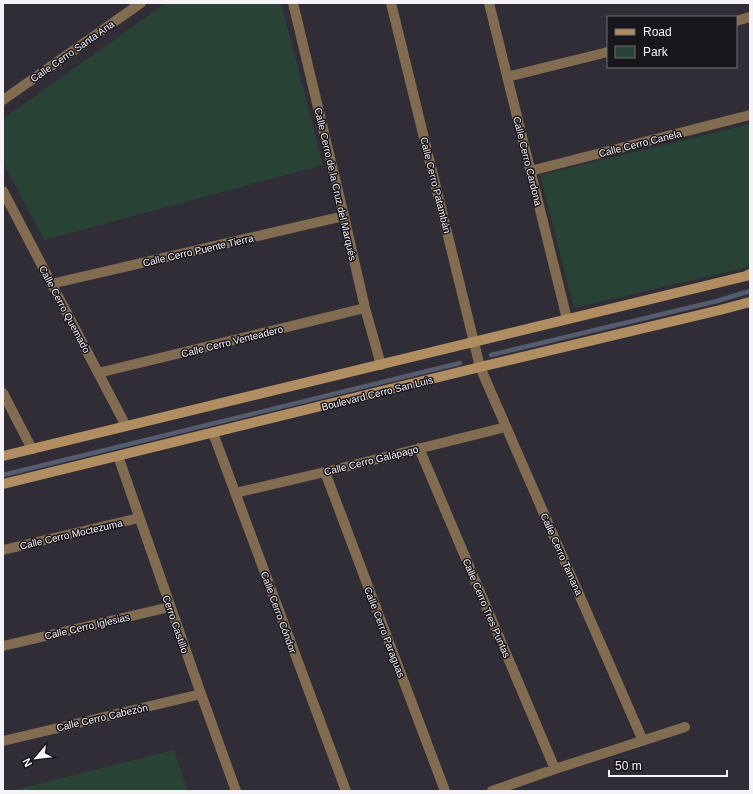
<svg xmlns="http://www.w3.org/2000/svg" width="753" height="794" font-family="Helvetica,sans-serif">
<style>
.green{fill:#294236}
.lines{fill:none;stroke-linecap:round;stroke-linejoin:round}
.stream{stroke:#555c6e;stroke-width:4.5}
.street{stroke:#826c51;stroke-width:10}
.secondary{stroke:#b18e62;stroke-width:10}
.labels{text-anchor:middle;stroke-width:3;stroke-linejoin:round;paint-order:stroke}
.street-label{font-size:10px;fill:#f5f2f8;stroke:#18161b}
</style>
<rect width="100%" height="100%" fill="#312d37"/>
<!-- green -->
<path class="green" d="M166,3H281L323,165L44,240L3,162V119Z
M750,124V265L744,268L574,308L540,175Z
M174,750L188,791H10Z"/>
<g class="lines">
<!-- stream -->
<path class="stream" d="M491,355L717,301L750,291
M3,475L460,363"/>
<!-- street -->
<path class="street" d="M293,3L344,216L365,308L381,365
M391,3L480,367L643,741
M489,3L567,319
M736,21L750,17
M507,77L608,52
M3,100L141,3
M530,171L750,115
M3,191L126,426
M51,284L344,216
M98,373L365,308
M3,393L32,449
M213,433L346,791
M419,448L555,769
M118,456L201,694L236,791
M325,472L445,791
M235,493L325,472L506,427
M3,550L139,518
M3,646L170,607
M3,741L201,694
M492,791L555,769L685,727"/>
<!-- secondary -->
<path class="secondary" d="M3,456L746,276L750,274
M3,484L480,367L720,310L750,302"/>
</g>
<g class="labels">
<!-- street labels -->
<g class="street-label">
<text transform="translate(72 51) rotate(-35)" y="4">Calle Cerro Santa Ana</text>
<text transform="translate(640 143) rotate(-14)" y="4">Calle Cerro Canela</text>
<text transform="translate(528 161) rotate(76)" y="4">Calle Cerro Cardona</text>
<text transform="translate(336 184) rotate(77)" y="4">Calle Cerro de la Cruz del Marqués</text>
<text transform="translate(436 185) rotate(76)" y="4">Calle Cerro Patambán</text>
<text transform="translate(198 250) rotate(-13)" y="4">Calle Cerro Puente Tierra</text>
<text transform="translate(65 309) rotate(62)" y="4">Calle Cerro Quemado</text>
<text transform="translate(232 341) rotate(-14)" y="4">Calle Cerro Venteadero</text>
<text transform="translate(377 393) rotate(-14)" y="4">Boulevard Cerro San Luis</text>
<text transform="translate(371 460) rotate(-14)" y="4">Calle Cerro Galápago</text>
<text transform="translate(71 534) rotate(-13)" y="4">Calle Cerro Moctezuma</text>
<text transform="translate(562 554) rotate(66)" y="4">Calle Cerro Tamana</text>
<text transform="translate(487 608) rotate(67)" y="4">Calle Cerro Tres Puntas</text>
<text transform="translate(279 612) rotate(70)" y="4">Calle Cerro Cóndor</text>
<text transform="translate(176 624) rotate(71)" y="4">Cerro Castillo</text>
<text transform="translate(87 626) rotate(-13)" y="4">Calle Cerro Iglesias</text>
<text transform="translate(385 632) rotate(69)" y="4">Calle Cerro Paraguas</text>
<text transform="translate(102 717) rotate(-13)" y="4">Calle Cerro Cabezón</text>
</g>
</g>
<!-- border -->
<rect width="753" height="794" fill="none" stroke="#f5f2f8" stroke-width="8"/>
<!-- legend -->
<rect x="607" y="16" width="130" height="52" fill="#18161b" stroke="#706e73"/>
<rect x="615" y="29" width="20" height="6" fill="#b18e62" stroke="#706e73"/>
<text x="643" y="36" font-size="12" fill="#f5f2f8">Road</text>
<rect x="615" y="46" width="20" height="12" fill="#294236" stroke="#706e73"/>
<text x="643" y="56" font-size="12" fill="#f5f2f8">Park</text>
<!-- north arrow -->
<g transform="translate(36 758) rotate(242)" stroke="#18161b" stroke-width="3" paint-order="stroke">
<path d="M0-3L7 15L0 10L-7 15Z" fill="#f5f2f8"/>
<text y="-6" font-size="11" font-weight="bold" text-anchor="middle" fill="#f5f2f8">N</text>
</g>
<!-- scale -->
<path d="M609 770v6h118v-6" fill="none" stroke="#f5f2f8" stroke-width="2"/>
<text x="615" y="770" font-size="12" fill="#f5f2f8" stroke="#18161b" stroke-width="3" paint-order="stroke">50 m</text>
</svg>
